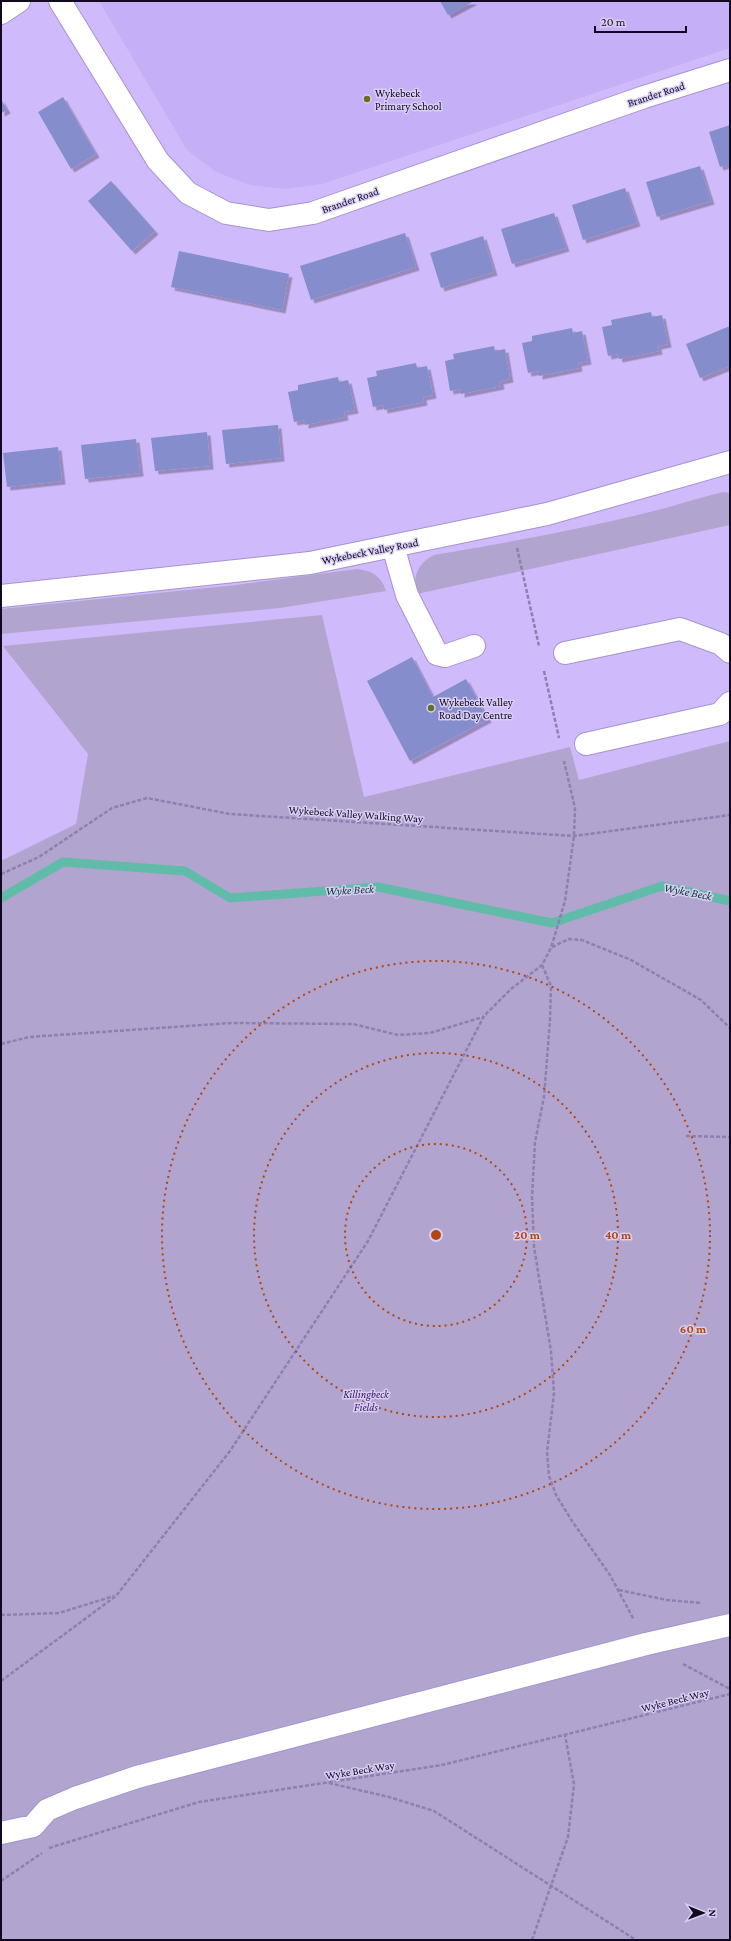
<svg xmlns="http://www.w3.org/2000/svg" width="731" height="1941" font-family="'Crimson Pro',serif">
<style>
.built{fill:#c5aff6}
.green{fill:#b1a5cf}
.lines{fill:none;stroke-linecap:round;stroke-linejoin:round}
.stream{stroke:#60bca9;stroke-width:9}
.building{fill:#858dcc;filter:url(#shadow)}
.minor-casing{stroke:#a592d0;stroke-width:24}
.path{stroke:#8f7fb1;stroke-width:2.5;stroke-dasharray:4 2;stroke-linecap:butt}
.minor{stroke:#fff;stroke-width:22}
.ring{fill:none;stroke:#b24511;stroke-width:2;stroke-dasharray:2 4}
.poi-dot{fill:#64721d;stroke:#d9cef5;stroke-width:1.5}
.labels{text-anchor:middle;stroke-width:3;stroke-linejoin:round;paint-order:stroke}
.poi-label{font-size:11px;fill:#11091f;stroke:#d9cef5;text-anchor:start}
.street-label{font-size:11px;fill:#11091f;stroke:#d9cef5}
.park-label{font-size:11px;font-style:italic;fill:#361660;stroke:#d9cef5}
.water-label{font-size:12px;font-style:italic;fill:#0c3830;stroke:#d9cef5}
.centre{fill:#b24511;stroke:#d9cef5;stroke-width:2}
.ring-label{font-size:12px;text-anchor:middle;font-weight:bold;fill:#b24511;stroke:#d9cef5;stroke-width:3;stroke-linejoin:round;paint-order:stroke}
</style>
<defs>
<filter id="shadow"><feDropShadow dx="3.5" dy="3.5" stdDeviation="0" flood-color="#0004"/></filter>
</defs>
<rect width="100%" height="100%" fill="#cfbbfc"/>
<!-- built -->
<path class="built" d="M99,1H730V48L322,184L286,189L250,185L216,172L187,150Z"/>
<!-- green -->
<path class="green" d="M723,492L730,493V525L417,594C412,576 418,563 434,555C505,543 576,530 646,513C672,507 697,498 723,492Z
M357,569C372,570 382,577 386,591L280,608L1,634V609L236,585Z
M322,615L364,797L570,747L579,780L730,741V1940H1V861L76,824L88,754L3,646Z"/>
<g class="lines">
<!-- stream -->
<path class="stream" d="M1,898L63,862L185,871L230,898L378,887L552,923L662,886L730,901"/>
</g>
<!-- building -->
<path class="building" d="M440,1H474L448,15Z
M63,97L96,154L71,169L38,112Z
M1,99L7,110L1,113Z
M730,125V164L720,167L709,132Z
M700,166L711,201L657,217L646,182Z
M111,181L155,231L132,251L88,201Z
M625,188L637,223L583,240L572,205Z
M554,213L566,248L512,264L501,229Z
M405,233L416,267L311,300L300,266Z
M483,236L494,272L441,288L430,253Z
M179,251L289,274L282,310L171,287Z
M651,312L652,317L662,315L668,344L658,346L659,351L619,359L618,354L608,356L602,327L612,325L611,320Z
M730,326V366L700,378L686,344Z
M572,328L573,333L582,331L588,361L578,363L579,368L539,376V371L528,373L522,343L532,341V336Z
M494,346L495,351L505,349L510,379L500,381L501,386L461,394V389L450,391L445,361L454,359L453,354Z
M416,363L417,368L427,366L433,395L423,397L424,402L384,410L383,405L373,407L367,378L377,376L376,371Z
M338,377L339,382L348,380L355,410L344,412L345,417L305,425V420L294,422L288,392L298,390V385Z
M278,425L281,458L226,464L222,430Z
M207,432L210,466L155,471L151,438Z
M136,439L140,473L85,479L81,445Z
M58,447L62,481L7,487L3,453Z
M412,657L433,697L466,679L488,719L410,761L367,681Z"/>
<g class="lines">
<!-- minor casing -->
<g class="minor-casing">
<path id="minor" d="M60,1L158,161L188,193L226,213L269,220L313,213L644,97L730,70
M1,13L19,1
M393,546L407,595L437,654L445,656L474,646
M1,596L310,563L547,514L730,462
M565,653L680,629L721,644L730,652
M586,744L720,714L730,703
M1,1833L33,1826L47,1810L75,1798L137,1777L646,1644L730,1625"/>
</g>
<!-- path -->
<path class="path" d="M517,548L539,646
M544,671L559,738
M1,874L39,857L112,808L147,798L230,814L574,836L730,815
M552,947L569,939L582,940L631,960L701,1000L730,1028
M542,965L551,986L550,1020L544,1097L535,1142L532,1197L534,1247L551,1351L554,1393L547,1452L549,1476L556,1495L572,1521L610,1575L634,1620
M1,1044L29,1037L231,1023L353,1024L398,1035L430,1033L483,1017
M686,1136L730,1137
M619,1590L667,1600L702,1603
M1,1615L59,1613L114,1596
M683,1664L730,1689
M1,1681L116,1596L230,1451L368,1241L484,1016L511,989L542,965L551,948L565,901L574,836L575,808L564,761
M329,1783L389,1797L434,1811L636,1940
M49,1848L199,1802L442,1765L730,1694
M1,1881L42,1853
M532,1940L568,1837L574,1784L565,1735"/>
<!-- minor -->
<use href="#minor" class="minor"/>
</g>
<!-- distance rings -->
<g class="ring">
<circle cx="436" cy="1235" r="91"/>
<circle cx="436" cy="1235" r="182"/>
<circle cx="436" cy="1235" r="274"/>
</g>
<!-- markers -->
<g class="poi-dot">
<circle cx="367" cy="99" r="4"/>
<circle cx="431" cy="708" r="4"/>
</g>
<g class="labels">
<!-- poi labels -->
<g class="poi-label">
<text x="375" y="97">Wykebeck<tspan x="375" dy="13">Primary School</tspan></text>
<text x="439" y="706">Wykebeck Valley<tspan x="439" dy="13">Road Day Centre</tspan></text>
</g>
<!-- street labels -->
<g class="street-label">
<text transform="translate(656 94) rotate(-18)" y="4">Brander Road</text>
<text transform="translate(350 200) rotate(-19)" y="4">Brander Road</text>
<text transform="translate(370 551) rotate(-11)" y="4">Wykebeck Valley Road</text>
<text transform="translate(356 814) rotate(4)" y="4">Wykebeck Valley Walking Way</text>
<text transform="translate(675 1700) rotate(-14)" y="4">Wyke Beck Way</text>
<text transform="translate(360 1770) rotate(-9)" y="4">Wyke Beck Way</text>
</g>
<!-- park labels -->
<g class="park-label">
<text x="366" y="1398">Killingbeck<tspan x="366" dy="13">Fields</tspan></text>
</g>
<!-- water labels -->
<g class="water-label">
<text transform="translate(350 890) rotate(-3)" y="4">Wyke Beck</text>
<text transform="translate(688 892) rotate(11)" y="4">Wyke Beck</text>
</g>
</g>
<circle cx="436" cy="1235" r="6" class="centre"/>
<g class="ring-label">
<text x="527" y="1239">20 m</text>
<text x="618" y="1239">40 m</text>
<text x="693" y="1333">60 m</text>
</g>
<!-- border -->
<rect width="731" height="1941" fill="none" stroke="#11091f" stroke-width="4"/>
<!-- north arrow -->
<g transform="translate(703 1913) rotate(91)" stroke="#d9cef5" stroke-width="3" paint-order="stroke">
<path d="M0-3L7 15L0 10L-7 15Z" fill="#11091f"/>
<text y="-6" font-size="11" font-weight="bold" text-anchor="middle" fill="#11091f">N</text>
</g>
<!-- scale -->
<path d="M595 26v6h91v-6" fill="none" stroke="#11091f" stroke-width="2"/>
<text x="601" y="26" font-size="12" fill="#11091f" stroke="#d9cef5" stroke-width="3" paint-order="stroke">20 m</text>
</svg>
